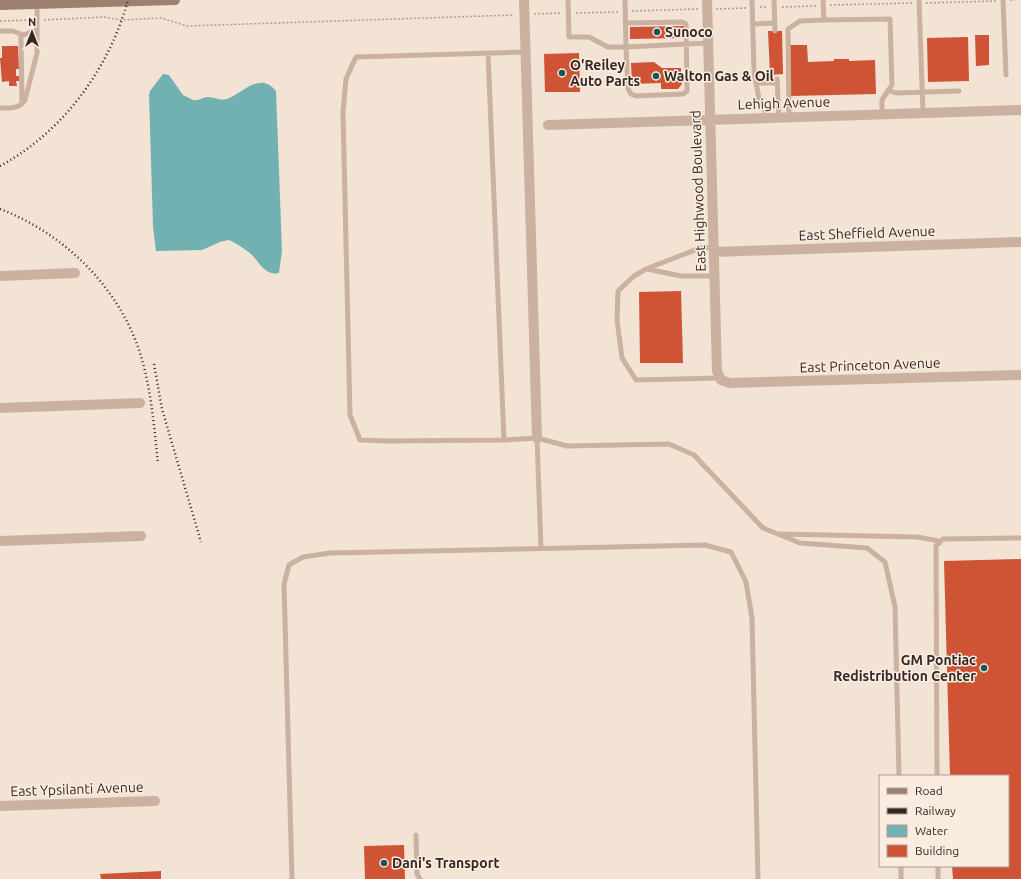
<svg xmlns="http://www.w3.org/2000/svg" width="1021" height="879" font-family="Ubuntu,sans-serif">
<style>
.water{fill:#71b1b1}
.building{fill:#cf5335}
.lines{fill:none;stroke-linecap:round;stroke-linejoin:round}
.path{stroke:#b69b8a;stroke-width:1.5;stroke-dasharray:2 2;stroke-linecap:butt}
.service{stroke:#cab1a0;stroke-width:5}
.minor{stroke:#cab1a0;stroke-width:10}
.secondary{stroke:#9e8071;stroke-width:10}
.rail{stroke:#342824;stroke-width:2.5;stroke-dasharray:1 3;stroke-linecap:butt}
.poi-dot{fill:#175657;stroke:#faede0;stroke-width:1.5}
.labels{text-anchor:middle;stroke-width:3;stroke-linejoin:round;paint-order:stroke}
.poi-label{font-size:14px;font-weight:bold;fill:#342824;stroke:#faede0;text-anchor:start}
.street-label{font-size:14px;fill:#342824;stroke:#faede0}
</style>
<rect width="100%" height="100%" fill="#f2e3d4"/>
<!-- water -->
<path class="water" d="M163,74L169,75L183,95L193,100C199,101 203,97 208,97C215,97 219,101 227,99C243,93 260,71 276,91L282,251L279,273C265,276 260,263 251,254C245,249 236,243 229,240L220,242L202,250L156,251L153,227L149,95L150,91Z"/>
<!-- building -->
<path class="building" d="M685,26V38L630,39V27Z
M768,31H782L783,74L770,75Z
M975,35H989V65L976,66Z
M968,37L969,81L928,82L927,38Z
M790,45H807L808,62L834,61V59H849V61L875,60L876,94L791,96Z
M2,46H18L19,69H16V76H20V81H16L17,86H9V81L2,82L0,58H2Z
M579,53L580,92H545L544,54Z
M654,62L662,68H681L682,84L678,89H661V83L632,84L631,63Z
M681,291L683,363H640L639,292Z
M1021,559V879H953L952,866H1008V776H950L944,561Z
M404,845L405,879H365L364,846Z
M161,871V879H101L100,874Z"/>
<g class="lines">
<!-- path -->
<path class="path" d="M1010,0H1015
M926,3L996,1
M830,5L912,3
M760,7H768
M782,7L816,6
M716,9L746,8
M632,11L698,9
M576,13L618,12
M534,14L562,13
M44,20L104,17L121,20L161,18L187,26L514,15
M0,21L30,20"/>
<!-- service -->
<path class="service" d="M568,0L569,37H589L608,47H626L628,89L631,94L636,96L683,94L687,91L686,24L682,22L625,23
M625,0L626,47L708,43
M752,0L754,71L759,99L768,118
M774,0L775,31
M823,0L824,20L890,19L892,85L882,100V114
M919,0L923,113
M1003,0L1006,75
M753,24L775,23
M0,31H13L23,35
M488,53L504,440L387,441L360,440L350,415L343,112L346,79L356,57L525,52
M777,79L779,117
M756,83H777
M888,90L896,93L959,91
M22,104L21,37L23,35L37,30
M0,108C10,108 19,109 25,100L37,53V4
M789,117L788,29L800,21L824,20
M714,247L700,248L646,269L634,276L618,291L617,320L622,358L636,380L720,378
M647,269L681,276H714
M537,438L541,548
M504,440L537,438L567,446L669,444L694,455L763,528L800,543L867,548L885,562L895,607L899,776
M780,534L917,537L939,541
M937,776L936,546L943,539L1021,538
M416,835L417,874L420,879
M901,866V879
M938,866V879
M292,879L284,584L289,565L303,557L330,553L705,545L731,552L746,582L752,618L758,879"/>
<!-- minor -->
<path class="minor" d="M524,0L537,438
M707,0L717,371L721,380L730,383L1021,375
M548,125L1021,110
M714,252L1021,242
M0,276L75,273
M0,408L140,403
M0,541L141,536
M0,806L155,801"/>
<!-- secondary -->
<path class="secondary" d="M0,5L175,0"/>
<!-- rail -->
<path class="rail" d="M0,166C63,132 109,69 128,0
M0,209C63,233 117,285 139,350C151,386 154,426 158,464
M154,364L162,409L201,542"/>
</g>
<!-- markers -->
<g class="poi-dot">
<circle cx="657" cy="32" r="4"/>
<circle cx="562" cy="73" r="4"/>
<circle cx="656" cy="76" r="4"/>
<circle cx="984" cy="668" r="4"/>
<circle cx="384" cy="863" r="4"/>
</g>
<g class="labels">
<!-- poi labels -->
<g class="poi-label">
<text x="665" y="37">Sunoco</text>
<text x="570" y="70">O'Reiley<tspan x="570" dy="16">Auto Parts</tspan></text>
<text x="664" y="81">Walton Gas &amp; Oil</text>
<text x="976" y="665" text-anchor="end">GM Pontiac<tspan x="976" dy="16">Redistribution Center</tspan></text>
<text x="392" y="868">Dani's Transport</text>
</g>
<!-- street labels -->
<g class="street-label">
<text transform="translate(784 103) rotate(-2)" y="5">Lehigh Avenue</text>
<text transform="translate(698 191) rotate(-92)" y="5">East Highwood Boulevard</text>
<text transform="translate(867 233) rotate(-2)" y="5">East Sheffield Avenue</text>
<text transform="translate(870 365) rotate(-2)" y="5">East Princeton Avenue</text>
<text transform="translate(77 789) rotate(-2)" y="5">East Ypsilanti Avenue</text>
</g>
</g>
<!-- legend -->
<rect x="879" y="775" width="130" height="92" fill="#faede0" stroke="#ab9e95"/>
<rect x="887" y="788" width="20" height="6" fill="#9e8071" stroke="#ab9e95"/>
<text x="915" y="795" font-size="12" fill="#342824">Road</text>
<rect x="887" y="808" width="20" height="6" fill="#342824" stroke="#ab9e95"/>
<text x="915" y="815" font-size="12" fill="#342824">Railway</text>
<rect x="887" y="825" width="20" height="12" fill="#71b1b1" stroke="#ab9e95"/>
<text x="915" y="835" font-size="12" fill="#342824">Water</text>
<rect x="887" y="845" width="20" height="12" fill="#cf5335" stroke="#ab9e95"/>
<text x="915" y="855" font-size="12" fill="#342824">Building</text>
<!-- north arrow -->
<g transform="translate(32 32)" stroke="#faede0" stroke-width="3" paint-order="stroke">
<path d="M0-3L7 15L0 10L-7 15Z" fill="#342824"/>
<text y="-6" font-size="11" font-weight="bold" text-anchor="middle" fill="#342824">N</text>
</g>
</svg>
